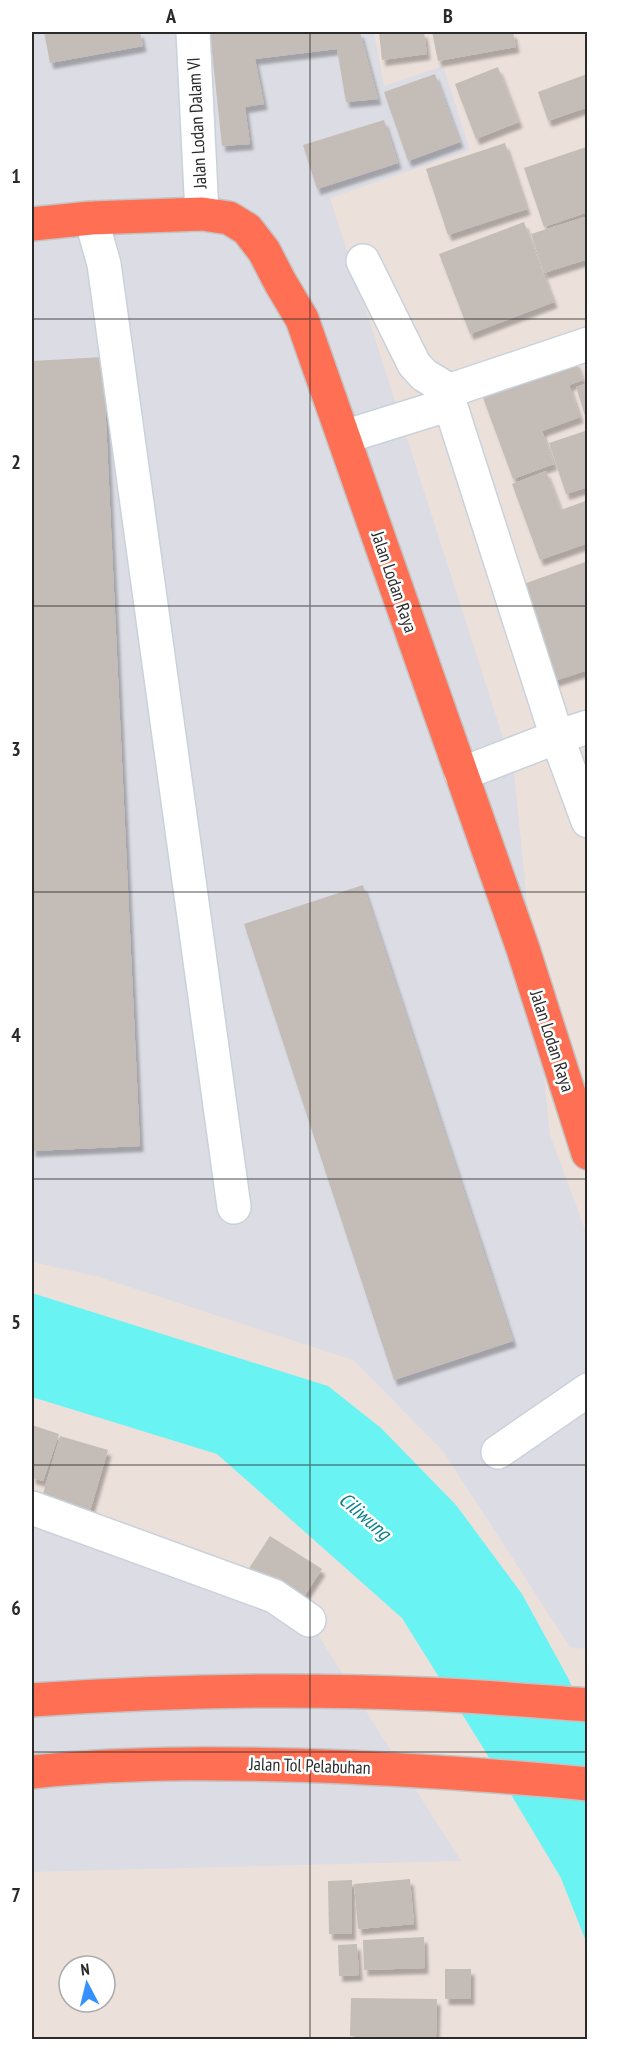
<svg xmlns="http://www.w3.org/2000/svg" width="619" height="2071" font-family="'PT Sans Narrow',sans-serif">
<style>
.industrial{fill:#dcdce4}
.water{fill:#69f3f3}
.building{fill:#c4bcb6;filter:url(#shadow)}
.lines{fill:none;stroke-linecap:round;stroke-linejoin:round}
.minor-casing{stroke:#c9d2dc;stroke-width:36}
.highway-casing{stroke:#c3c3c3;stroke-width:36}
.minor{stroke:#fff;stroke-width:33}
.highway{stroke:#ff6f53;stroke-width:33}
.grid{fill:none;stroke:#2a2a2a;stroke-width:1.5;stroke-opacity:0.55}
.labels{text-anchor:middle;stroke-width:5;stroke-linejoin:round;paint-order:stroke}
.street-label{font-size:18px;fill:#2a2a2a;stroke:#fff}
.water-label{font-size:20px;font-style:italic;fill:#09808a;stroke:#fff}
.neatline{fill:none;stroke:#2a2a2a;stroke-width:2}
.grid-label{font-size:20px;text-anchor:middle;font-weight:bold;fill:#2a2a2a}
</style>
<defs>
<filter id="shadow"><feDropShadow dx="3.5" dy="6" stdDeviation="1.5" flood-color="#0004"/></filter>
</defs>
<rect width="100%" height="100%" fill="#ece0db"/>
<!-- industrial -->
<path class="industrial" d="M32,32H374L384,86L443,66L470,150L330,198L514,772L550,1135L587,1235V1649L570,1647L443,1451L353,1360L99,1277L32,1262Z
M32,1516L209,1579L318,1635L461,1861L32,1872Z"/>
<!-- water -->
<path class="water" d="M32,1293L328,1386L381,1428L456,1505L522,1594L568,1678L587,1722V1944L561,1878L482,1746L402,1618L217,1454L32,1397Z"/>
<!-- building -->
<path class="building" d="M44,32H140L143,46L50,63Z
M210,32H360L378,99L346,102L337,49L255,59L264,104L245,107L250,144L222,146Z
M379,32H424L427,54L382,60Z
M432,32H513L516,47L438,61Z
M498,67L519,122L476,139L455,84Z
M435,74L460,142L408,161L384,92Z
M587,74L588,107L548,121L538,92Z
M384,120L398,163L317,189L303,145Z
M505,143L527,209L448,235L426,169Z
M586,147L588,152V212L544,227L524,168Z
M588,216V259L544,273L531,234Z
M524,222L554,302L470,334L439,254Z
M103,357L140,1146L32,1151V361Z
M576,361L583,380L569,385L580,417L542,431L554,464L513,479L482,395Z
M588,383V422H587L576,387Z
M588,430V487L566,494L549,443Z
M546,471L561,510L588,500V543L540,560L512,484Z
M588,561V670L551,682L518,586Z
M363,885L513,1341L394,1380L244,924Z
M32,1425L59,1434L43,1481L32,1478Z
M60,1436L108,1450L88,1518L40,1504Z
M270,1536L322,1569L298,1606L246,1573Z
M410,1879L414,1924L358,1929L354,1884Z
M352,1880V1934H329L328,1881Z
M424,1937L425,1968L364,1970L363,1940Z
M357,1944L359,1975L339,1976L338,1945Z
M445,1969H471V1999H445Z
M351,1998L437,1999L436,2038L350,2036Z"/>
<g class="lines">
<!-- minor casing -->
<g class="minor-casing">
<path id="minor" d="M193,32L202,214
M91,218L104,264L234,1207
M363,261L414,364L424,375L452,392
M344,437L450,404
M588,727L557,737L588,821
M461,774L557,737L450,404C450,397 451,392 457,388L588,344
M498,1452L588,1390
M32,1508L274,1596L309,1620"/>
</g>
<!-- highway casing -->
<g class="highway-casing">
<path id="highway" d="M32,224L91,218L202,214L229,218L247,229L264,251L280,282L302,319L523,949L588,1153
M32,1700C162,1691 293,1688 424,1694C478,1696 533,1701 588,1705
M32,1772C136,1761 241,1763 346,1767C427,1771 507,1776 588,1784"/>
</g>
<!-- minor -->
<use href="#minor" class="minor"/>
<!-- highway -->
<use href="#highway" class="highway"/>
</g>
<!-- grid -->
<path class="grid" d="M310,32V2040M32,319H588M32,606H588M32,892H588M32,1179H588M32,1465H588M32,1752H588"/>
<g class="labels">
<!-- street labels -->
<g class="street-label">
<text transform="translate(197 123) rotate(-93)" y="6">Jalan Lodan Dalam VI</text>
<text transform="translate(394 582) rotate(71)" y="6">Jalan Lodan Raya</text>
<text transform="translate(552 1041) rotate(72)" y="6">Jalan Lodan Raya</text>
<text transform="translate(310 1766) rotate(2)" y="6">Jalan Tol Pelabuhan</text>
</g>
<!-- water labels -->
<g class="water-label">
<text transform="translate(365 1516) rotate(41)" y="7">Ciliwung</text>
</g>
</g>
<!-- border -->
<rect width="619" height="2071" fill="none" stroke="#ffffff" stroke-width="66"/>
<!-- north arrow -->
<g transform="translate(87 1984) rotate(353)"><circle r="28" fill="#ffffff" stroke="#aaaaaa" stroke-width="1.5"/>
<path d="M0-4.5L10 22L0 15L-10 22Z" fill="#3591ff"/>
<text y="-9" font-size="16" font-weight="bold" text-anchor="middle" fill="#2a2a2a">N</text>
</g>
<rect x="33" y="33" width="553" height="2005" class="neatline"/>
<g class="grid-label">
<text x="171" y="23">A</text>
<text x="448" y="23">B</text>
<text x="16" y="183">1</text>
<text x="16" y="469">2</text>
<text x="16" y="756">3</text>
<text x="16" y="1042">4</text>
<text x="16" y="1329">5</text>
<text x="16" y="1615">6</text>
<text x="16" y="1902">7</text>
</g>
</svg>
